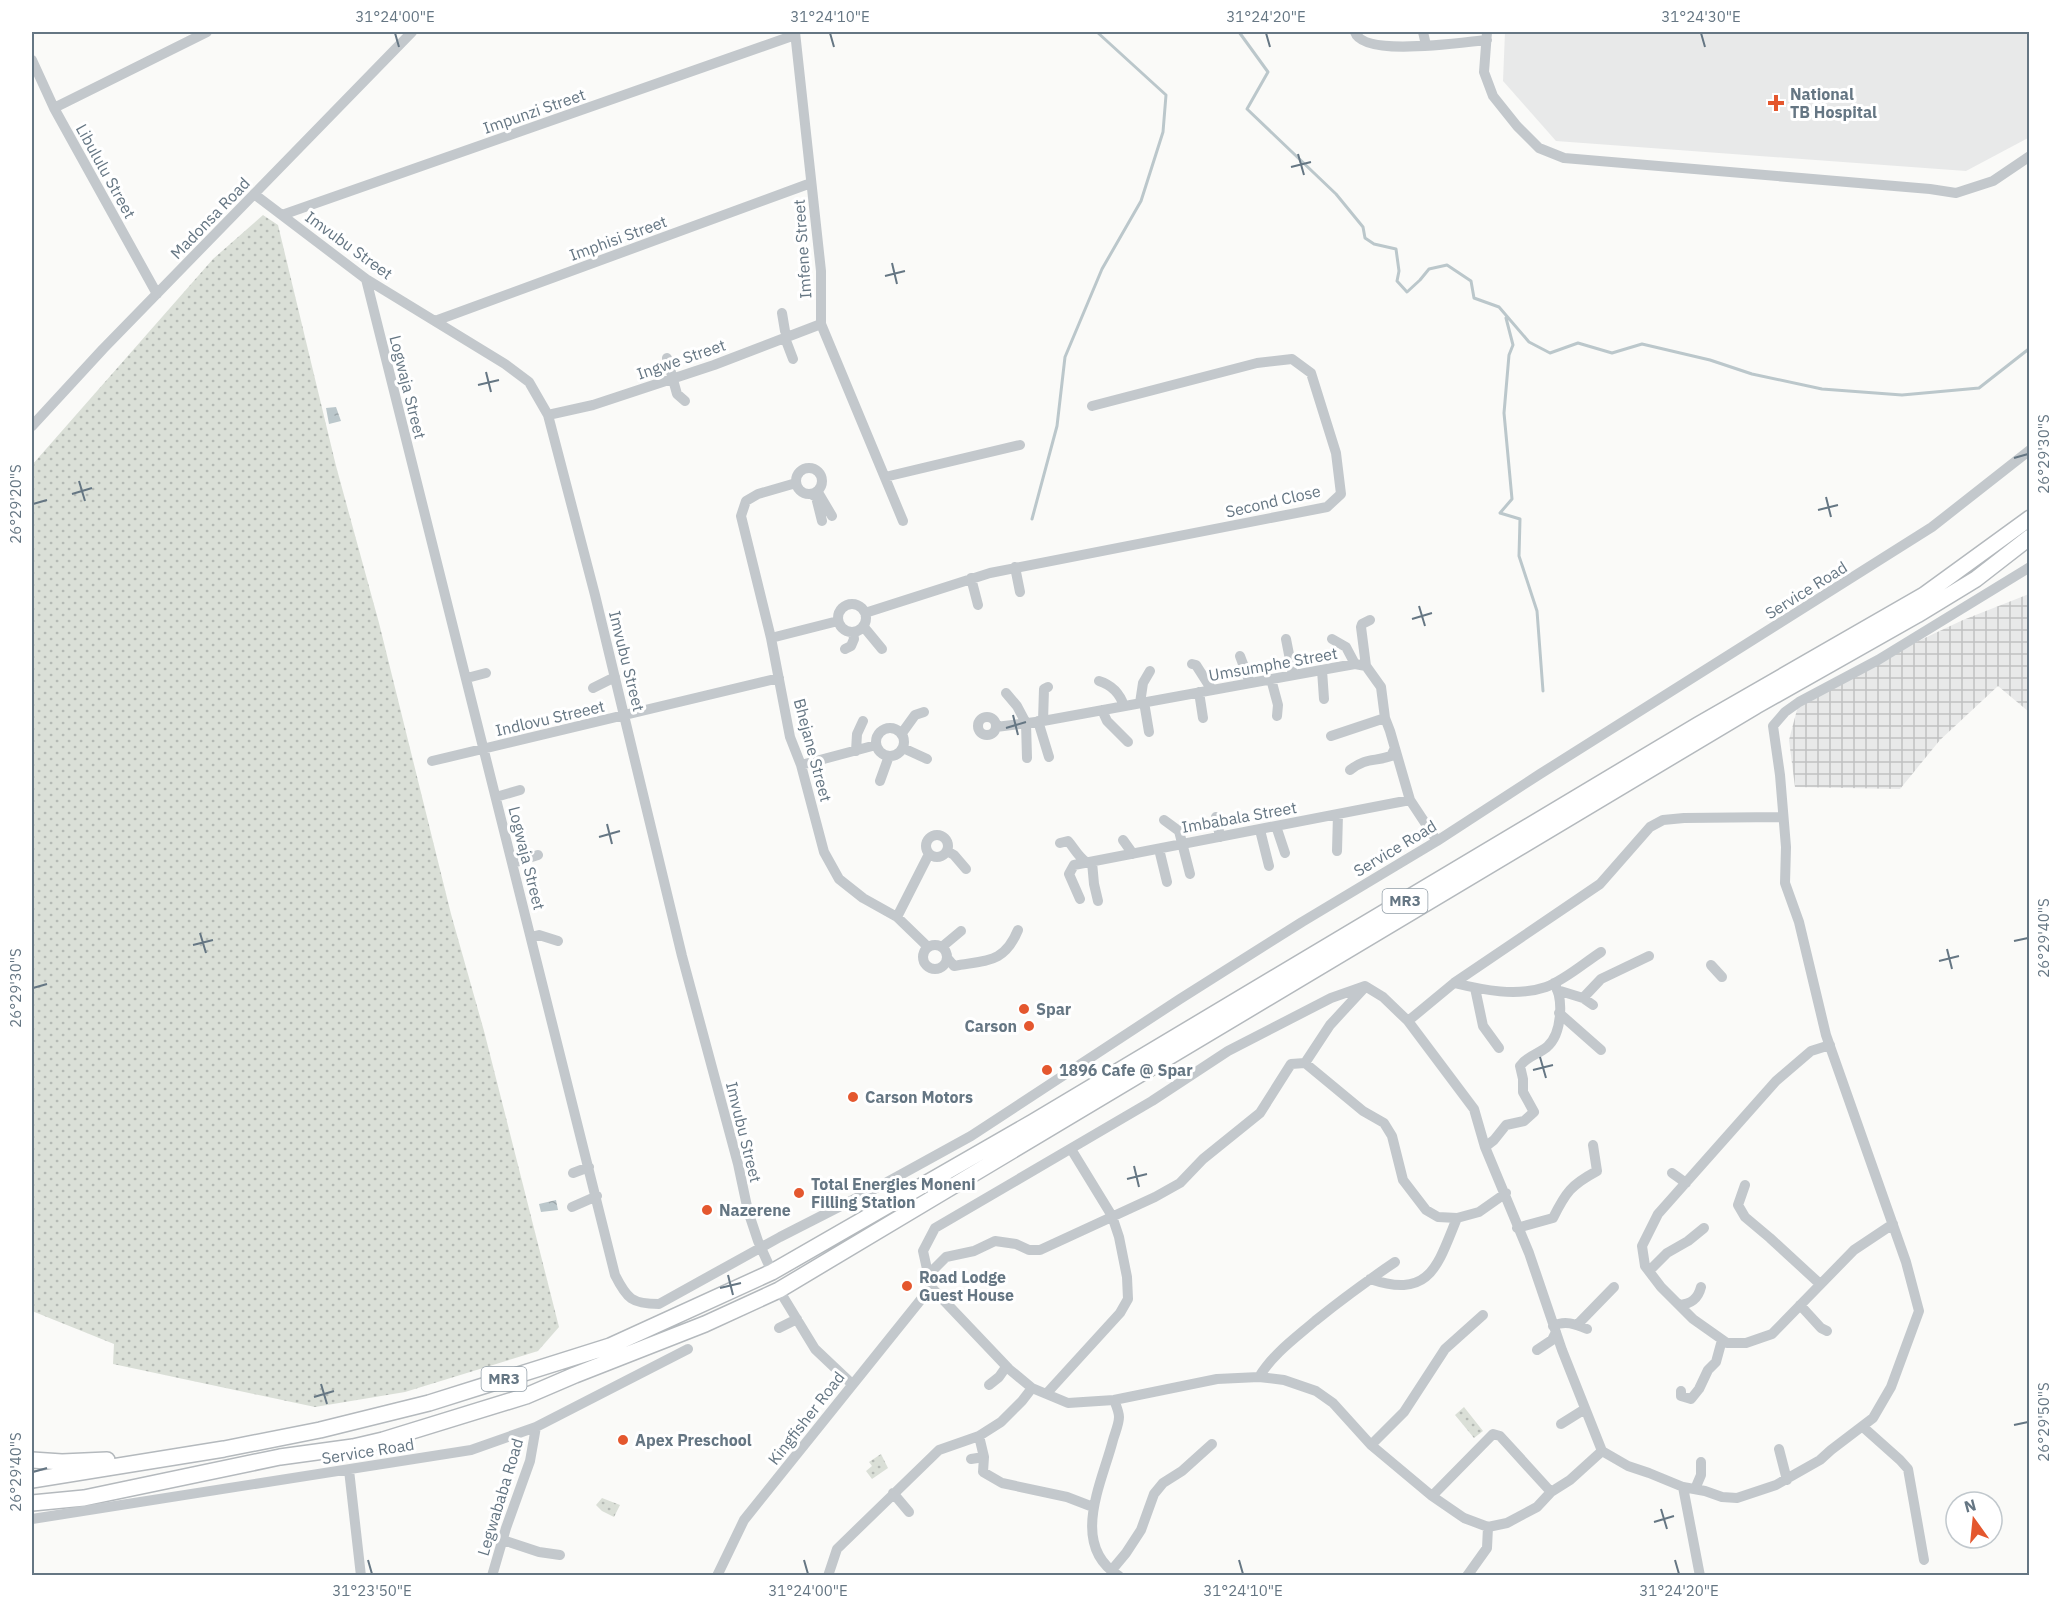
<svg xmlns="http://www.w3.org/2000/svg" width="2061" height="1607" font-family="'IBM Plex Sans',sans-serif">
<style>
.built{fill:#e8e9e9}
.industrial{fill:url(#industrial-grid)}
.grass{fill:url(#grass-dots)}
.water{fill:url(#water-ripples)}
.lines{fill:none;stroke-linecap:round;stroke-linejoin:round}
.stream{stroke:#bbc7cb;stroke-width:3}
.highway-casing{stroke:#b4b9bd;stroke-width:18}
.minor{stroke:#c3c8cc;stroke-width:10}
.highway{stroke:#fff;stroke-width:15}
.ticks{fill:none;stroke:#657683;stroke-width:2}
.poi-dot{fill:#e4572e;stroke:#fff;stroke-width:2}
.labels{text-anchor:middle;stroke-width:6;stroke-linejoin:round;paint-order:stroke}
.shield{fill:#fff;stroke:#939fa8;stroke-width:1.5}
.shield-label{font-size:15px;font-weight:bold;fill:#657683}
.poi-label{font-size:16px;font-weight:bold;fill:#657683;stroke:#fff;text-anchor:start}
.street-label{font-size:16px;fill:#657683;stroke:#fff}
.neatline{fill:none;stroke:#657683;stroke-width:2}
.ticks-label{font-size:15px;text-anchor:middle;fill:#657683}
</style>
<defs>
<pattern id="industrial-grid" width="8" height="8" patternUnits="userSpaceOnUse" patternTransform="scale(1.5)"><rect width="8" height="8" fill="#e8e9e9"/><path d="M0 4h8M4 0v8" fill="none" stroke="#c0c1c2"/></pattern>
<pattern id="grass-dots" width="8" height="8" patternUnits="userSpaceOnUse" patternTransform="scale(1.5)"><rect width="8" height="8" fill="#dadfd7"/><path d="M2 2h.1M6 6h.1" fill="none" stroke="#b4b9b4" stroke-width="1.8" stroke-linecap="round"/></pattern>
<pattern id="water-ripples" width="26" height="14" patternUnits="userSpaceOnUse" patternTransform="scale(1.5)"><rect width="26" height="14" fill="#bbc7cb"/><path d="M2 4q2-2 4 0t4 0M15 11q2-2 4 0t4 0" fill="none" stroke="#9ca6aa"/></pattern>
</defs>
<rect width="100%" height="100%" fill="#fafaf8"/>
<!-- built -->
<path class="built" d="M1505,32H2029L2028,138L1966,171L1556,141L1503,81Z"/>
<!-- industrial -->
<path class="industrial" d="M2029,594V712L1998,686L1940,740L1900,789L1795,787L1789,740L1799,702L1878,660L1963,620Z"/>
<!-- grass -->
<path class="grass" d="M263,215L278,225L336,466L379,623L451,914L484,1031L559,1327L538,1351L405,1392L315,1407L113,1364L114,1344L32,1311V465L213,259Z
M1464,1407L1483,1431L1474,1438L1455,1415Z
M881,1454L888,1468L872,1479L866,1471L872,1466L869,1462Z
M602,1498L620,1505L614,1517L602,1511L596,1505Z"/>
<!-- water -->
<path class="water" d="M336,407L341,421L329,424L326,408Z
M556,1200L558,1210L541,1212L539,1204Z"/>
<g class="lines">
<!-- stream -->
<path class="stream" d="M1239,32L1268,72L1247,109L1336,194L1363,227L1365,238L1374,244L1396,249L1399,271L1397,281L1407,292L1420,280L1429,269L1447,265L1471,281L1474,298L1499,307L1529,342L1550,353L1578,343L1612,353L1642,344L1710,360L1752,374L1822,389L1902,395L1979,388L2030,348
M1506,318L1513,345L1509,355L1504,413L1512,499L1500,513L1520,519L1519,556L1537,611L1543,691
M1032,519L1057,426L1065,357L1102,269L1141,201L1163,132L1166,95L1097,32"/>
<!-- highway casing -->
<g class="highway-casing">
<path id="highway" d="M32,1460L62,1462L107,1460
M32,1480L224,1449L320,1430L429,1403L610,1346L772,1272L1033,1122L1698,725L1924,595L2030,518
M32,1503L84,1498L280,1457L353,1447L383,1440L526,1396L575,1375L705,1324L779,1290L1756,706L1917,615L1976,579L2030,537"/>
</g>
<!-- minor -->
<path class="minor" d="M795,32L821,271V324L903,521
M1355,32C1363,58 1463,42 1487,40
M1423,32L1426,45
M1487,32L1484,72L1493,96L1517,126L1539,148L1564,158L1930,189L1956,193L1993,181L2030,156
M32,60L54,108L157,294
M54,108L207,32
M254,194L366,279L505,364L529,382L548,415L595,595L682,956L738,1164L748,1211L758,1241L772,1272
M282,215L795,35
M366,279L615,1275C627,1299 632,1304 659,1304L780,1237L882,1185L971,1136L1180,999L1302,922L1437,841L1540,774L1932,527L2030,450
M782,313L785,331L788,336
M435,321L811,183
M785,338L793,359
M667,358L677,394L685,401
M548,415L593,405L714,365L821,324
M32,426L103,349L412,32
M796 481a13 13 0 1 1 26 0a13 13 0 1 1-26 0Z
M885,477L1020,445
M796,483L758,494L746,501L741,516L771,638L790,737L801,765L824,852L839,879L863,898L897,917L928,947
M811,494L816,497L822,521
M819,494L832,516
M1015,567L1020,592
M971,578L978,605
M838 618a14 14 0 1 1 28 0a14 14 0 1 1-28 0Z
M865,613L990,573L1327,507L1341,494L1336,453L1311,373L1292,359L1257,363L1092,406
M863,626L882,649
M771,638L838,621
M1286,639L1293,675
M1332,639L1346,647L1355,664
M845,649L851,646L854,639L853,632
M1240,656L1250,683
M1192,664L1196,665L1212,690
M1366,666L1361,627L1362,624L1370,620
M1322,670L1324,699
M467,678L486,673
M1271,679L1278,705L1277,716
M1099,681C1112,685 1120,694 1124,706
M593,688L615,677
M1199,692L1203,718
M1006,693L1017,706L1026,723L1027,758
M1144,702L1149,732
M1140,703L1143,683L1150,671
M1102,710L1107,721L1128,742
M978 726a9 9 0 1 1 18 0a9 9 0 1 1-18 0Z
M1038,721L1049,757
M1043,721L1044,689L1048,687
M996,727L1043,721L1338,667L1355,664L1366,666L1381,687L1385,718L1390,731L1410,800L1437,841
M876 742a14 14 0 1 1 28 0a14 14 0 1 1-28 0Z
M902,733L915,715L924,712
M1331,736L1385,718
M903,748L927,759
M856,751L857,734L863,721
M432,761L779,678
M801,765L876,745
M1350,770C1367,757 1374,762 1391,756L1394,750
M880,781L889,756
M496,797L520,790
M1216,817L1220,837
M1164,820L1179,831L1190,874
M1276,826L1285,853
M1260,830L1269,866
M926 846a11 11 0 1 1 22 0a11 11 0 1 1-22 0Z
M1123,840L1133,854
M1060,843L1068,841C1075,849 1077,855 1086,862
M1159,849L1167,882
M947,851L954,855L966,869
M1337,851L1338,814
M1092,862L1094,884L1098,901
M513,863L538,855
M1080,899L1069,874L1074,865L1410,800
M897,917L929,854
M531,937L539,935L558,941
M923 957a12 12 0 1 1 24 0a12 12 0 1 1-24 0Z
M943,946L961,931
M948,959L954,966C986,960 1004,964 1018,930
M1711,965L1722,977
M1454,983C1483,990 1517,997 1546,987C1565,980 1584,963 1601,952
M1475,988L1483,1026L1499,1048
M1557,990L1583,998L1593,1005
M1583,998L1601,979L1649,956
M1559,1013L1601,1050
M1408,1021L1454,983L1600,884L1650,827L1663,820L1684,818L1783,817
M1830,1045L1811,1051L1776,1081L1658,1214L1642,1246L1645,1266L1661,1287L1693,1319L1727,1343H1746L1772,1334L1854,1250L1893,1224
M1305,1063L1363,1111L1384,1123L1392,1136L1403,1180L1426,1210L1438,1217L1457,1218L1479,1212L1506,1193
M1485,1147L1494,1140L1506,1125L1524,1121L1534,1112L1523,1092V1079L1520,1066C1527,1056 1537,1055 1547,1047C1562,1034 1564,999 1554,983
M573,1173L589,1167
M1672,1173L1686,1183
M1745,1185L1738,1205L1745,1217L1770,1238L1820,1284
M572,1207L597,1196
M1517,1228L1553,1218C1566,1192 1571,1185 1597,1171L1593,1145
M1649,1271L1667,1253L1688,1241L1704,1228
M928,1275L946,1257L974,1251L995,1241L1016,1244L1029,1250H1040L1155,1197L1180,1183L1203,1159L1260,1113L1291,1064L1305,1063L1330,1025L1365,987
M1370,1279C1430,1299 1437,1267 1457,1218
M779,1290L815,1349L852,1384
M1679,1305C1691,1304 1698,1299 1701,1287
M1800,1305L1821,1328L1827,1331
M1577,1325L1614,1287
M1553,1326C1565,1320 1575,1324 1587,1329
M779,1328L797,1319
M1537,1350L1552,1340L1556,1332
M1259,1377C1273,1354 1294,1339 1315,1321C1341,1300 1367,1281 1395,1262
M989,1385L999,1377L1006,1367
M1681,1391V1396L1691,1399L1699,1389L1708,1370L1716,1362L1722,1340
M1047,1393L1120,1313L1128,1299L1127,1277L1119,1237L1112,1216L1071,1149
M1114,1400C1116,1405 1119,1412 1119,1417C1119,1424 1115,1433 1113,1440C1102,1483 1069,1545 1119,1576
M1561,1424L1585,1409
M1863,1427L1900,1460L1908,1469L1924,1560
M979,1436L984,1457L983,1472L1002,1483L1067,1497L1093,1507
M1371,1445L1404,1412L1445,1349L1483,1315
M1779,1449L1787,1480
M1602,1451L1570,1480L1551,1492L1537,1507L1507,1523L1488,1527L1464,1518L1432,1496L1371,1445L1333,1403L1316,1391L1284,1380L1259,1377L1217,1379L1114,1400L1068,1403L1032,1388L1009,1369L931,1287L923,1251L935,1228L1152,1101L1228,1051L1331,998L1365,986L1383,997L1408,1021L1474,1109L1485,1147L1529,1253L1562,1350L1602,1451L1628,1466L1649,1473L1683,1487L1705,1491L1722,1497L1737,1498L1776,1485L1820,1460L1831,1450L1873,1418L1891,1387L1919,1311L1906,1262L1826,1035L1799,922L1785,883L1786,847L1780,775L1773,726L1785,712L1799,702L1878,660L2030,567
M971,1459L984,1457
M349,1470L361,1576
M1683,1487L1700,1576
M1695,1489L1701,1475V1462
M893,1493L909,1512
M1432,1496L1493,1434L1500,1436L1551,1492
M32,1519L471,1450L536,1427L688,1349
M503,1540L539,1552L560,1555
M1111,1571L1126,1553L1141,1530L1154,1494L1163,1483L1182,1471L1212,1444
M492,1576L506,1528L530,1461L536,1427
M717,1576L744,1520L931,1287
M828,1576L837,1549L939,1450L979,1436L1001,1422L1022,1401L1032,1388
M1467,1576L1487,1548L1488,1527"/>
<!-- highway -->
<use href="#highway" class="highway"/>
</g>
<!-- ticks -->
<path class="ticks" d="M395,33L399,47M830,33L834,47M1266,33L1270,47M1701,33L1705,47M1298,154L1304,175M1291,167L1311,162M892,263L897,284M885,276L905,271M486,372L491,392M478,385L499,380M2014,458L2028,454M79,481L85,501M72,494L92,488M1826,497L1831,517M33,504L47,500M1818,510L1838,505M1419,606L1425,626M1412,619L1432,613M1013,715L1018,735M1006,728L1026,722M607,824L612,844M599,837L620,831M200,933L206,953M2014,941L2028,938M193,945L213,940M1947,949L1952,969M1939,961L1959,956M33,988L47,984M1540,1057L1546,1078M1533,1070L1553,1065M1134,1166L1139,1187M1127,1179L1147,1174M728,1275L733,1295M720,1288L741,1283M321,1384L327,1404M314,1397L334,1391M2014,1425L2028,1422M33,1472L47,1468M1661,1509L1667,1529M1654,1522L1674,1516M368,1560L372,1574M804,1560L808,1574M1239,1560L1243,1574M1675,1560L1679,1574"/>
<!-- markers -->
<g class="poi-dot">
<path d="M1773 94h6v6h6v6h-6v6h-6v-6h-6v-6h6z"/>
<circle cx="1024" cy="1009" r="6"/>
<circle cx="1029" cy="1026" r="6"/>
<circle cx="1047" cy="1070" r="6"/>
<circle cx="853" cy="1097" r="6"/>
<circle cx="799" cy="1193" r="6"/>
<circle cx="707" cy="1210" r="6"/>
<circle cx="907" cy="1286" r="6"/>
<circle cx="623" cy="1440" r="6"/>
</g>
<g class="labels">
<!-- shield labels -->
<g class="shield">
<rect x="1382.5" y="889" width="45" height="24" rx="4.5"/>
<rect x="481.5" y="1367" width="45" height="24" rx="4.5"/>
</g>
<g class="shield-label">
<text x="1405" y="906">MR3</text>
<text x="504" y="1384">MR3</text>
</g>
<!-- poi labels -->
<g class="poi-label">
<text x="1790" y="100">National<tspan x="1790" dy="18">TB Hospital</tspan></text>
<text x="1036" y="1015">Spar</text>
<text x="1017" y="1032" text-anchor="end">Carson</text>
<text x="1059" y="1076">1896 Cafe @ Spar</text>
<text x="865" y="1103">Carson Motors</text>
<text x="811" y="1190">Total Energies Moneni<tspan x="811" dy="18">Filling Station</tspan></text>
<text x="719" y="1216">Nazerene</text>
<text x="919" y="1283">Road Lodge<tspan x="919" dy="18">Guest House</tspan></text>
<text x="635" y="1446">Apex Preschool</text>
</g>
<!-- street labels -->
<g class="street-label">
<text transform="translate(534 111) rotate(-19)" y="6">Impunzi Street</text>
<text transform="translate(106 171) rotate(61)" y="6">Libululu Street</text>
<text transform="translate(210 218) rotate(-46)" y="6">Madonsa Road</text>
<text transform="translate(618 238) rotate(-20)" y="6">Imphisi Street</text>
<text transform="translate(349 245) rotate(36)" y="6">Imvubu Street</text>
<text transform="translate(802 249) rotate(-94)" y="6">Imfene Street</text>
<text transform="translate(681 359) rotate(-19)" y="6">Ingwe Street</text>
<text transform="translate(408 387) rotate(76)" y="6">Logwaja Street</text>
<text transform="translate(1273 501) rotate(-13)" y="6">Second Close</text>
<text transform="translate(1806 590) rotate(-32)" y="6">Service Road</text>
<text transform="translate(627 661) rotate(76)" y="6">Imvubu Street</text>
<text transform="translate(1273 664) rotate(-10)" y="6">Umsumphe Street</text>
<text transform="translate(550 718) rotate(-13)" y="6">Indlovu Streeet</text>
<text transform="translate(813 750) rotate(75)" y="6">Bhejane Street</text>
<text transform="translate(1239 817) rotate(-10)" y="6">Imbabala Street</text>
<text transform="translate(1395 848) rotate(-31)" y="6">Service Road</text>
<text transform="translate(527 858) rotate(76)" y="6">Logwaja Street</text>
<text transform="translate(744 1132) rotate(76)" y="6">Imvubu Street</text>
<text transform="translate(806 1418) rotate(-52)" y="6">Kingfisher Road</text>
<text transform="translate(368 1451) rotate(-9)" y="6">Service Road</text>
<text transform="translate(500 1497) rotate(-73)" y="6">Legwababa Road</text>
</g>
</g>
<!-- border -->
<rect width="2061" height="1607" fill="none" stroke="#ffffff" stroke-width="66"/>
<!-- north arrow -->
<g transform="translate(1974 1520) rotate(345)"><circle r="28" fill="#ffffff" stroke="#c1c8cd" stroke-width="1.5"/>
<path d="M0-4.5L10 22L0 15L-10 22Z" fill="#e4572e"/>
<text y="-9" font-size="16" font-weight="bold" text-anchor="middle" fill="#657683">N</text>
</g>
<rect x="33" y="33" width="1995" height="1541" class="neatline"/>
<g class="ticks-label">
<text x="395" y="22">31°24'00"E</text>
<text x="830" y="22">31°24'10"E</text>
<text x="1266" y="22">31°24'20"E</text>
<text x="1701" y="22">31°24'30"E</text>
<text transform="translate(2044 454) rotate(-90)" y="5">26°29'30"S</text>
<text transform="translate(16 504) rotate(-90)" y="5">26°29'20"S</text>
<text transform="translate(2044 938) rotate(-90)" y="5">26°29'40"S</text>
<text transform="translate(16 988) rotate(-90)" y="5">26°29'30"S</text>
<text transform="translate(2044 1422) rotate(-90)" y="5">26°29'50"S</text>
<text transform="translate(16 1472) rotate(-90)" y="5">26°29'40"S</text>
<text x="372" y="1596">31°23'50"E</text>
<text x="808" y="1596">31°24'00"E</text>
<text x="1243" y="1596">31°24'10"E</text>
<text x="1679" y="1596">31°24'20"E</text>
</g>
</svg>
